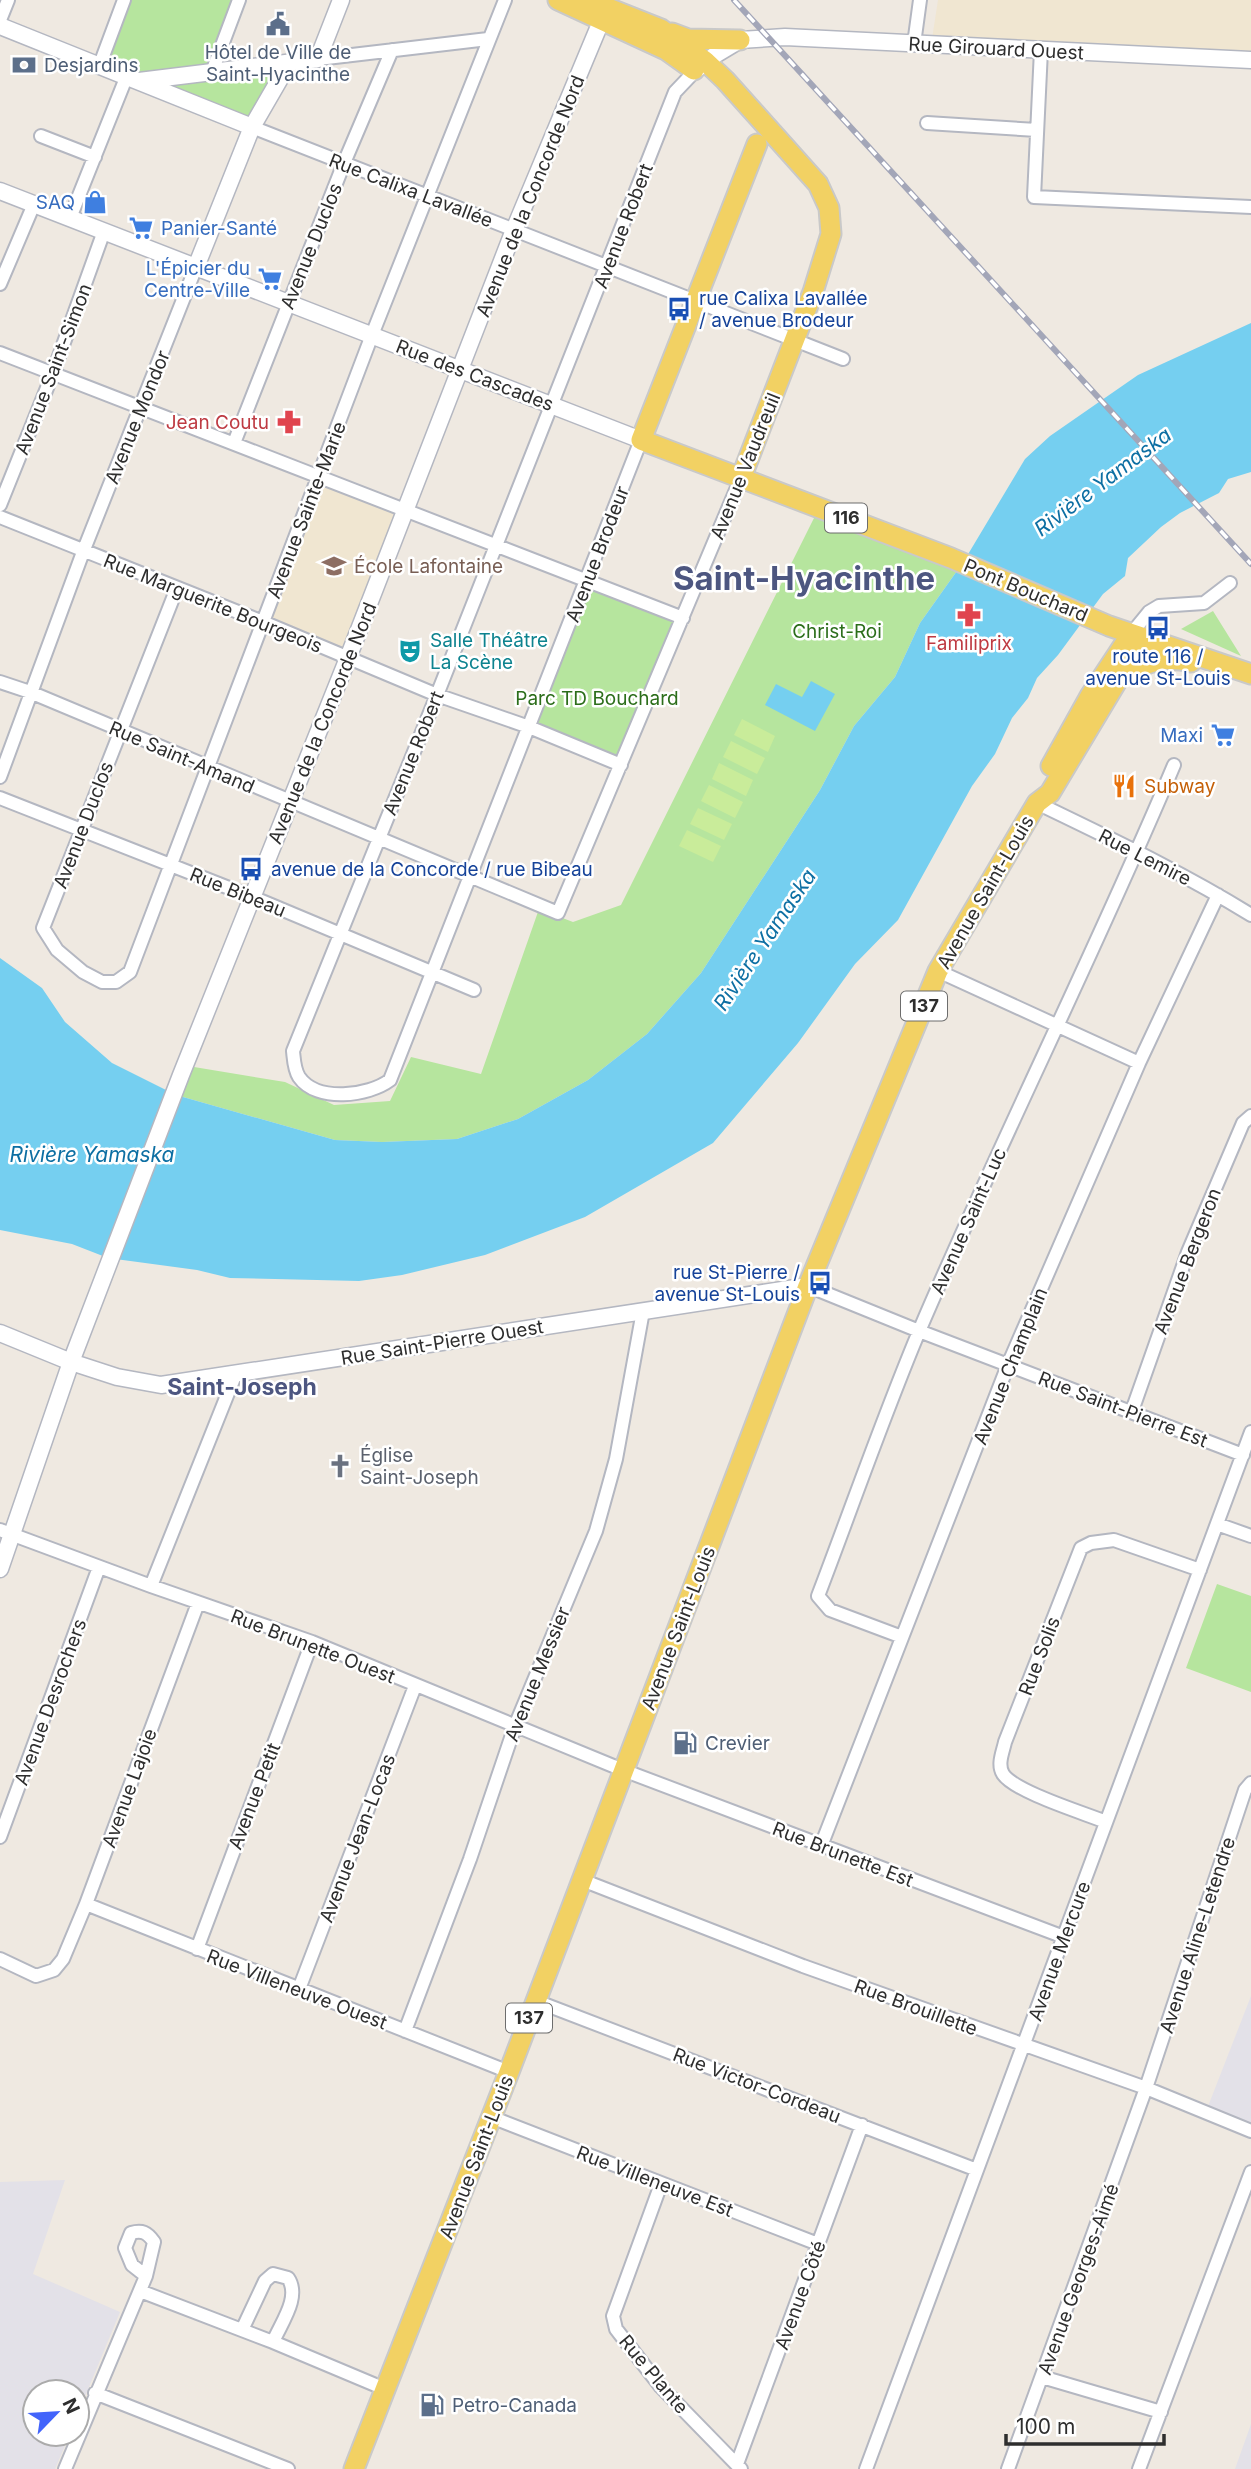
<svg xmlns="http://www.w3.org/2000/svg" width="1251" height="2469" font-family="Inter,sans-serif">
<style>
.industrial{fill:#e3e1e8}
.education{fill:#f0e6d1}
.green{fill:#b6e59e}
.pitch{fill:#c9ec9a}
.water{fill:#75cff0}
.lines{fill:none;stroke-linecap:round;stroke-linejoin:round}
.minor-casing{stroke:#b4b7c1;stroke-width:16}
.tertiary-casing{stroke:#b4b7c1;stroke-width:19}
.primary-casing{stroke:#c9c9c9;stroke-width:23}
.minor{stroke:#fff;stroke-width:12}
.tertiary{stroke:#fff;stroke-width:16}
.primary{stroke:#f2d163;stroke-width:19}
.rail-casing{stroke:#a3a6b8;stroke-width:6}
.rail{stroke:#fff;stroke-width:3.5;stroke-dasharray:10;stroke-linecap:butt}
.labels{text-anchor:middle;stroke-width:5;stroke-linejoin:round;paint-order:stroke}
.shield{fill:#fff;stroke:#6d6d6d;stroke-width:2}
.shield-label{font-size:18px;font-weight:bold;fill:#2e2e2e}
.street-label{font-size:19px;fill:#2e2e2e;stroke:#fff}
.service-label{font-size:19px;fill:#4e5e75;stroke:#fff;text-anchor:start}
.shop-label{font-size:19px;fill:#366cbe;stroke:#fff;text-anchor:end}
.transit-label{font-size:19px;fill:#164399;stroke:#fff;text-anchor:start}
.health-label{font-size:19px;fill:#be3a42;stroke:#fff;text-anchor:end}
.education-label{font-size:19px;fill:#785e54;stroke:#fff;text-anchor:start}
.park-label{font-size:19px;fill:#2c6e1b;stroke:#fff}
.culture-label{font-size:19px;fill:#0d838f;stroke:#fff;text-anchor:start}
.food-label{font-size:19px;fill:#c56008;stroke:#fff;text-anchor:start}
.worship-label{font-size:19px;fill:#5b616d;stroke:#fff;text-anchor:start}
.water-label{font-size:21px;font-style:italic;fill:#0d6fa3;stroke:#fff}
.quarter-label{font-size:23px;font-weight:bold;fill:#4d5680;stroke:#fff}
.town-label{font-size:33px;font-weight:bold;fill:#4d5680;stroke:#fff}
</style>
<rect width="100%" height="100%" fill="#efe9e1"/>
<!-- industrial -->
<path class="industrial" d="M1251,1996V2127L1207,2109Z
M65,2180L33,2274L120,2312L77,2416V2392H35V2434H70L55,2469H0V2182Z
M1251,2424V2469H1235Z"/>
<!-- education -->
<path class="education" d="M938,0H1251V53L932,39Z
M319,476L406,510L348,658L263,622Z"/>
<!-- green -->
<path class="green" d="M124,0H239L212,72L136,82L99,67Z
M280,69L250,120L155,84Z
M820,506L964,561L920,623L895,677L854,726L820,790L701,973L647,1034L588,1080L518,1119L457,1139L382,1142L335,1140L176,1095L188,1066L285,1082L334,1105L390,1101L411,1057L481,1074L539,909L573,922L621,905Z
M590,578L684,615L624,769L530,730Z
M1213,611L1241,656L1181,629Z
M1217,1584L1251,1596V1692L1186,1668Z"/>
<!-- pitch -->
<path class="pitch" d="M742,719L775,736L768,752L734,735Z
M731,741L765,758L757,774L723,757Z
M719,763L753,780L746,796L712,779Z
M709,785L743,802L735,818L701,801Z
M698,808L732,824L724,840L690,824Z
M687,830L721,846L713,862L679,846Z"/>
<!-- water -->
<path class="water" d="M1251,323V472L1228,479L1219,493L1180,513L1161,527L1128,558L1125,576L1103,594L1058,655L1037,678L1028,698L1012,718L995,754L972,786L898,920L855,964L798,1043L713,1143L585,1217L485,1255L402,1275L359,1281L230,1278L197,1270L108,1258L72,1244L0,1230V958L42,988L65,1022L112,1063L176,1095L335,1140L382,1142L457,1139L518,1119L588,1080L647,1034L701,973L820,790L854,726L895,677L920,623L964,561L1025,459L1050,436L1138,375Z
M811,681L835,694L815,731L765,705L776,684L802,697Z"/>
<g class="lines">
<!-- minor casing -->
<g class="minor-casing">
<path id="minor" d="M0,20L8,0
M914,44L920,0
M1041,50L1034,197L1251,207
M318,59L488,39
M99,67L124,0
M212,72L239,0
M927,123L1037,130
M252,127L843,359
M41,136L95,157
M70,218L126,78
M0,284L34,204
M0,353L683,618
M641,440L390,1080C369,1096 317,1103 299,1077C294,1069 294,1060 293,1051L437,695L675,92L695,71
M234,443L344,163L392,50
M0,505L53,373L104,231
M0,517L263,622L437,695L529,727L621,765
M177,588L43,928L57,950L83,972L102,982H116L130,972L372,335L505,0
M1131,634L1149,612L1159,606L1204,603L1230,583
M0,682L30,692L558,913L741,478
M0,777L83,552L196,267
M0,798L252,897L474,990
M1037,803C1109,838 1182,872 1251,915
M938,971L1139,1063
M808,1286L919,1331L1243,1455
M1132,1411L1188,1252L1243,1123L1251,1116
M1217,1524L1251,1536
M0,1530L151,1586L312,1642L623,1770L1064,1937
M151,1586L236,1373
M902,1637L830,1610L818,1596C852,1507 883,1417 920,1329C1001,1139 1094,955 1174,765
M1106,1822C1084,1813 1015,1792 1003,1774C997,1764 1003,1752 1005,1742L1081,1548L1091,1543L1114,1540L1200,1570
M0,1837L99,1567
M821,1846L1008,1365L1139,1063L1218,895
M582,1880L803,1966L1146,2088L1251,2131
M86,1904L509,2072
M197,1949L312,1642
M0,1959L36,1976L54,1970L63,1959L86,1904L198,1603
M299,1989L415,1686
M536,2001L977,2170
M405,2031L470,1859L515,1726L596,1531L616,1459L643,1311
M491,2117L818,2244
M661,2184L613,2316L616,2329L661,2387L741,2469
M140,2291L273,2342L385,2389
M242,2330L265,2281L273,2274L288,2278C301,2297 281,2323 273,2342
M1042,2377L1161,2412
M95,2393L288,2469
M737,2464L862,2125
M65,2469L146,2276L154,2242C147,2232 142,2230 131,2233L125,2248L132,2265L146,2276
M866,2469L1251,1432
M1008,2469L1146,2088L1245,1790L1251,1783
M1139,2469L1251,2172"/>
</g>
<!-- tertiary casing -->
<g class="tertiary-casing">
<path id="tertiary" d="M0,26L252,127
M697,69L715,55L740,40L785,37L1251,60
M139,81L318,59L341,0
M0,191L641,440
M196,267L252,127L289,63
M0,1333L71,1362L117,1377L161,1385L808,1286
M0,1569L71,1362L181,1075L348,658L514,230L602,19"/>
</g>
<!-- primary casing -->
<g class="primary-casing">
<path id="primary" d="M558,0L666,50L694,70
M588,0L661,29L705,61L725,80L818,184L829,208L831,234L813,292L741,478
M672,33L688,39L740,40
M757,144L641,440L951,558L1109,626L1251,674
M1124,676C1147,661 1164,656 1191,662
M1051,766L1090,696L1131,634
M354,2469L509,2072L808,1286L938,971L1037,803L1050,793L1117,681L1148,640"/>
</g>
<!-- minor -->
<use href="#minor" class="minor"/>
<!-- tertiary -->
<use href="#tertiary" class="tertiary"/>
<!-- primary -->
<use href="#primary" class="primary"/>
<!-- rail casing -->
<g class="rail-casing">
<path id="rail" d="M734,0L1251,564"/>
</g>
<!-- rail -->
<use href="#rail" class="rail"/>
</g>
<!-- icons -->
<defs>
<g id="civic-bare" transform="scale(1.89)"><path d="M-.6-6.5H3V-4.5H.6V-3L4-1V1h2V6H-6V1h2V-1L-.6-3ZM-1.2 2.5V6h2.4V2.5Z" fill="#5c6f8a" stroke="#fff" stroke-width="2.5" paint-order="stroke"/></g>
<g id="bank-bare" transform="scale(1.89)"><path d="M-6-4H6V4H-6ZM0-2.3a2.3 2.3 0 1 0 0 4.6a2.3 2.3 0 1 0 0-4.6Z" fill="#5c6f8a" stroke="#fff" stroke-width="2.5" paint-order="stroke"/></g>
<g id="shop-bare" transform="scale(1.89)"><path d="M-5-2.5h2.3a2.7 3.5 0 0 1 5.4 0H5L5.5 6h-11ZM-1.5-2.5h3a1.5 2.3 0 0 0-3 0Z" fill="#3f7fe0" stroke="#fff" stroke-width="2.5" paint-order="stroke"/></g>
<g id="supermarket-bare" transform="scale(1.89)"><path d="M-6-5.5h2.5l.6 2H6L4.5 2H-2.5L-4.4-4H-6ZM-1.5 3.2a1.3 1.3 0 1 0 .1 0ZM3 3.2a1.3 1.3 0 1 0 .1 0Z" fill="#3f7fe0" stroke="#fff" stroke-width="2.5" paint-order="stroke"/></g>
<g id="bus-bare" transform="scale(1.89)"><path d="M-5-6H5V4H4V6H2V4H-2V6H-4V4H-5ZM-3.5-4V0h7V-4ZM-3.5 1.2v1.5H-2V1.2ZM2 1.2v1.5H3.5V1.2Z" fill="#1a4fb4" stroke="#fff" stroke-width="2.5" paint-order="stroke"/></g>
<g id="pharmacy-bare" transform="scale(1.89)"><path d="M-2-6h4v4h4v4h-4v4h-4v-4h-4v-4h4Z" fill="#e0444e" stroke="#fff" stroke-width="2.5" paint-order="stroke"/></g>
<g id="school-bare" transform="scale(1.89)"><path d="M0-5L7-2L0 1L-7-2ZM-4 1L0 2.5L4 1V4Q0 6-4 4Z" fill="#8d6e63" stroke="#fff" stroke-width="2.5" paint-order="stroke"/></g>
<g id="theatre-bare" transform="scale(1.89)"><path d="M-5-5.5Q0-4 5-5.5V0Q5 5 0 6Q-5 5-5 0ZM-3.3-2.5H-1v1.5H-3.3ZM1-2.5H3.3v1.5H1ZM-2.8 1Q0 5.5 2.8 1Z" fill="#0f9aa8" stroke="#fff" stroke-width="2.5" paint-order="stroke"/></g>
<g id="restaurant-bare" transform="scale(1.89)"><path d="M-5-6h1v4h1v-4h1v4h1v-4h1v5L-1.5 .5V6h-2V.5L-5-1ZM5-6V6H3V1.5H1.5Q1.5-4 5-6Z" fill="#e8710a" stroke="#fff" stroke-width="2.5" paint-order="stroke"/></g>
<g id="church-bare" transform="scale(1.89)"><path d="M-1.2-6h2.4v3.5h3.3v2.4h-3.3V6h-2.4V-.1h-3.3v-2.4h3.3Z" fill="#6b7280" stroke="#fff" stroke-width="2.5" paint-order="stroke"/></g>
<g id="fuel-bare" transform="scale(1.89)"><path d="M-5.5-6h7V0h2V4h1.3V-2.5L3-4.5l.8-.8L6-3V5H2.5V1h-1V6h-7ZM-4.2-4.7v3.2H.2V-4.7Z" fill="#5c6f8a" stroke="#fff" stroke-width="2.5" paint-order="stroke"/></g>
</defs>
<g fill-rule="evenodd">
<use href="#civic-bare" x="278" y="24"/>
<use href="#bank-bare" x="24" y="65"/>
<use href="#shop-bare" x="95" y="202"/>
<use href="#supermarket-bare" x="141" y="228"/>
<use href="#supermarket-bare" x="270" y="279"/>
<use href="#bus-bare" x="679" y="309"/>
<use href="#pharmacy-bare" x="289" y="422"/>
<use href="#school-bare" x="334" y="566"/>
<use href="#pharmacy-bare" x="969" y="615"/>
<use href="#bus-bare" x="1158" y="628"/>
<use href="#theatre-bare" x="410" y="651"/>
<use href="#supermarket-bare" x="1223" y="735"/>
<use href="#restaurant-bare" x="1124" y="786"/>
<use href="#bus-bare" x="251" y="869"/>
<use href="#bus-bare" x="820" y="1283"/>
<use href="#church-bare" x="340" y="1466"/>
<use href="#fuel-bare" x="685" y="1743"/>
<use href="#fuel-bare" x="432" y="2405"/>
</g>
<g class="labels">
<!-- shield labels -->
<g class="shield">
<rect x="825" y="503.5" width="42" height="29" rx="5"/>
<rect x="901" y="991.5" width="46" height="29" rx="5"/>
<rect x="506" y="2003.5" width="46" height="29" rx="5"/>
</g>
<g class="shield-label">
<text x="846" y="524">116</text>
<text x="924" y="1012">137</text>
<text x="529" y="2024">137</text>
</g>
<!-- street labels -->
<g class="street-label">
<text transform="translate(996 48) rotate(3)" y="7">Rue Girouard Ouest</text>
<text transform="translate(411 190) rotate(21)" y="7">Rue Calixa Lavallée</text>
<text transform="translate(530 196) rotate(-68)" y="7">Avenue de la Concorde Nord</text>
<text transform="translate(623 226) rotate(-69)" y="7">Avenue Robert</text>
<text transform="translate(311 246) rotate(-68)" y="7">Avenue Duclos</text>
<text transform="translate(53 369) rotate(-69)" y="7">Avenue Saint-Simon</text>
<text transform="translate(475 375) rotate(21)" y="7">Rue des Cascades</text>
<text transform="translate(137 417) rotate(-68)" y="7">Avenue Mondor</text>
<text transform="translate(745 466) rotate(-68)" y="7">Avenue Vaudreuil</text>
<text transform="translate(306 510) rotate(-69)" y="7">Avenue Sainte-Marie</text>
<text transform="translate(597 554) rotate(-69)" y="7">Avenue Brodeur</text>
<text transform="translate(1026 590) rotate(23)" y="7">Pont Bouchard</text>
<text transform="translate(213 603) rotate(22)" y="7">Rue Marguerite Bourgeois</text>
<text transform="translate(322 723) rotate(-68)" y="7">Avenue de la Concorde Nord</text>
<text transform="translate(413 753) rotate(-68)" y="7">Avenue Robert</text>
<text transform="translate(182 757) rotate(23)" y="7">Rue Saint-Amand</text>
<text transform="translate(83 825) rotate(-69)" y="7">Avenue Duclos</text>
<text transform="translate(1145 857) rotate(27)" y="7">Rue Lemire</text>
<text transform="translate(238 892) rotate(22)" y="7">Rue Bibeau</text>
<text transform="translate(985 892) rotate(-60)" y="7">Avenue Saint-Louis</text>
<text transform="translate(968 1221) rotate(-66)" y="7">Avenue Saint-Luc</text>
<text transform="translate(1187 1261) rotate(-69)" y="7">Avenue Bergeron</text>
<text transform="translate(442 1342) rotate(-9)" y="7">Rue Saint-Pierre Ouest</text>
<text transform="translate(1010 1366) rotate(-68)" y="7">Avenue Champlain</text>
<text transform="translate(1123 1409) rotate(21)" y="7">Rue Saint-Pierre Est</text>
<text transform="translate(678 1628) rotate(-69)" y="7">Avenue Saint-Louis</text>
<text transform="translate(313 1646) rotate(21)" y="7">Rue Brunette Ouest</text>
<text transform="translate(1039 1656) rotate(-69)" y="7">Rue Solis</text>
<text transform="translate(537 1674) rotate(-68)" y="7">Avenue Messier</text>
<text transform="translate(50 1702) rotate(-70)" y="7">Avenue Desrochers</text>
<text transform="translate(129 1788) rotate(-70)" y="7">Avenue Lajoie</text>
<text transform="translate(254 1796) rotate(-69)" y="7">Avenue Petit</text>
<text transform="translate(357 1838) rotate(-69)" y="7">Avenue Jean-Locas</text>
<text transform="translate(843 1854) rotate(21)" y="7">Rue Brunette Est</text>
<text transform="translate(1197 1935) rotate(-72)" y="7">Avenue Aline-Letendre</text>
<text transform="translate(1059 1951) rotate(-70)" y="7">Avenue Mercure</text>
<text transform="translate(297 1989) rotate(21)" y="7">Rue Villeneuve Ouest</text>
<text transform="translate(916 2007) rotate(20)" y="7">Rue Brouillette</text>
<text transform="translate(757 2085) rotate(21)" y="7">Rue Victor-Cordeau</text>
<text transform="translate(476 2157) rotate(-69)" y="7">Avenue Saint-Louis</text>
<text transform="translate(655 2181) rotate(21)" y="7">Rue Villeneuve Est</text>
<text transform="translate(1078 2279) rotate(-70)" y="7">Avenue Georges-Aimé</text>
<text transform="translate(800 2295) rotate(-70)" y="7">Avenue Côté</text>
<text transform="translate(654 2374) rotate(50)" y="7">Rue Plante</text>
</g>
<!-- service labels -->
<g class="service-label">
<text x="278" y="59" text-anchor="middle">Hôtel de Ville de<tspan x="278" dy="22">Saint-Hyacinthe</tspan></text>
<text x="44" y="72">Desjardins</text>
<text x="705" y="1750">Crevier</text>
<text x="452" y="2412">Petro-Canada</text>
</g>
<!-- shop labels -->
<g class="shop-label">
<text x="75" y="209">SAQ</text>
<text x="161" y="235" text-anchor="start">Panier-Santé</text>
<text x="250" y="275">L'Épicier du<tspan x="250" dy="22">Centre-Ville</tspan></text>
<text x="1203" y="742">Maxi</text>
</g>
<!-- transit labels -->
<g class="transit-label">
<text x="699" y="305">rue Calixa Lavallée<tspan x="699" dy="22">/ avenue Brodeur</tspan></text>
<text x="1158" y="663" text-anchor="middle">route 116 /<tspan x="1158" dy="22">avenue St-Louis</tspan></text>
<text x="271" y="876">avenue de la Concorde / rue Bibeau</text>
<text x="800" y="1279" text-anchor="end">rue St-Pierre /<tspan x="800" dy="22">avenue St-Louis</tspan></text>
</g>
<!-- health labels -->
<g class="health-label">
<text x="269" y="429">Jean Coutu</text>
<text x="969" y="650" text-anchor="middle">Familiprix</text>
</g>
<!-- education labels -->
<g class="education-label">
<text x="354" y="573">École Lafontaine</text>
</g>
<!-- park labels -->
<g class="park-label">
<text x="837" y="638">Christ-Roi</text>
<text x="597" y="705">Parc TD Bouchard</text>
</g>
<!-- culture labels -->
<g class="culture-label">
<text x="430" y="647">Salle Théâtre<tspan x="430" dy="22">La Scène</tspan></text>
</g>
<!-- food labels -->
<g class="food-label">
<text x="1144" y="793">Subway</text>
</g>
<!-- worship labels -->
<g class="worship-label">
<text x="360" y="1462">Église<tspan x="360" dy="22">Saint-Joseph</tspan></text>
</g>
<!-- water labels -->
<g class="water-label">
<text transform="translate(1103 482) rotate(-37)" y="7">Rivière Yamaska</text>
<text transform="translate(765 940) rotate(-56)" y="7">Rivière Yamaska</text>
<text x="92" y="1162">Rivière Yamaska</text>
</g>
<!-- quarter labels -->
<g class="quarter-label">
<text x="242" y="1395">Saint-Joseph</text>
</g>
<!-- town labels -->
<g class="town-label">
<text x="804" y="590">Saint-Hyacinthe</text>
</g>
</g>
<!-- north arrow -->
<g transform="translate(56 2413) rotate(65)"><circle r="33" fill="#ffffff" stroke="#ababab" stroke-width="2"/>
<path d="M0-5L12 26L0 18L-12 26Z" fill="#4264fb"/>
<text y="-10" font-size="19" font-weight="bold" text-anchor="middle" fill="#2e2e2e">N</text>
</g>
<!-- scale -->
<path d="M1006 2434v10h158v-10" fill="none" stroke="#2e2e2e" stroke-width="3.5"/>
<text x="1016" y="2434" font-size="21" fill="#2e2e2e" stroke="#ffffff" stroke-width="5" paint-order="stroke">100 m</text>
</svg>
